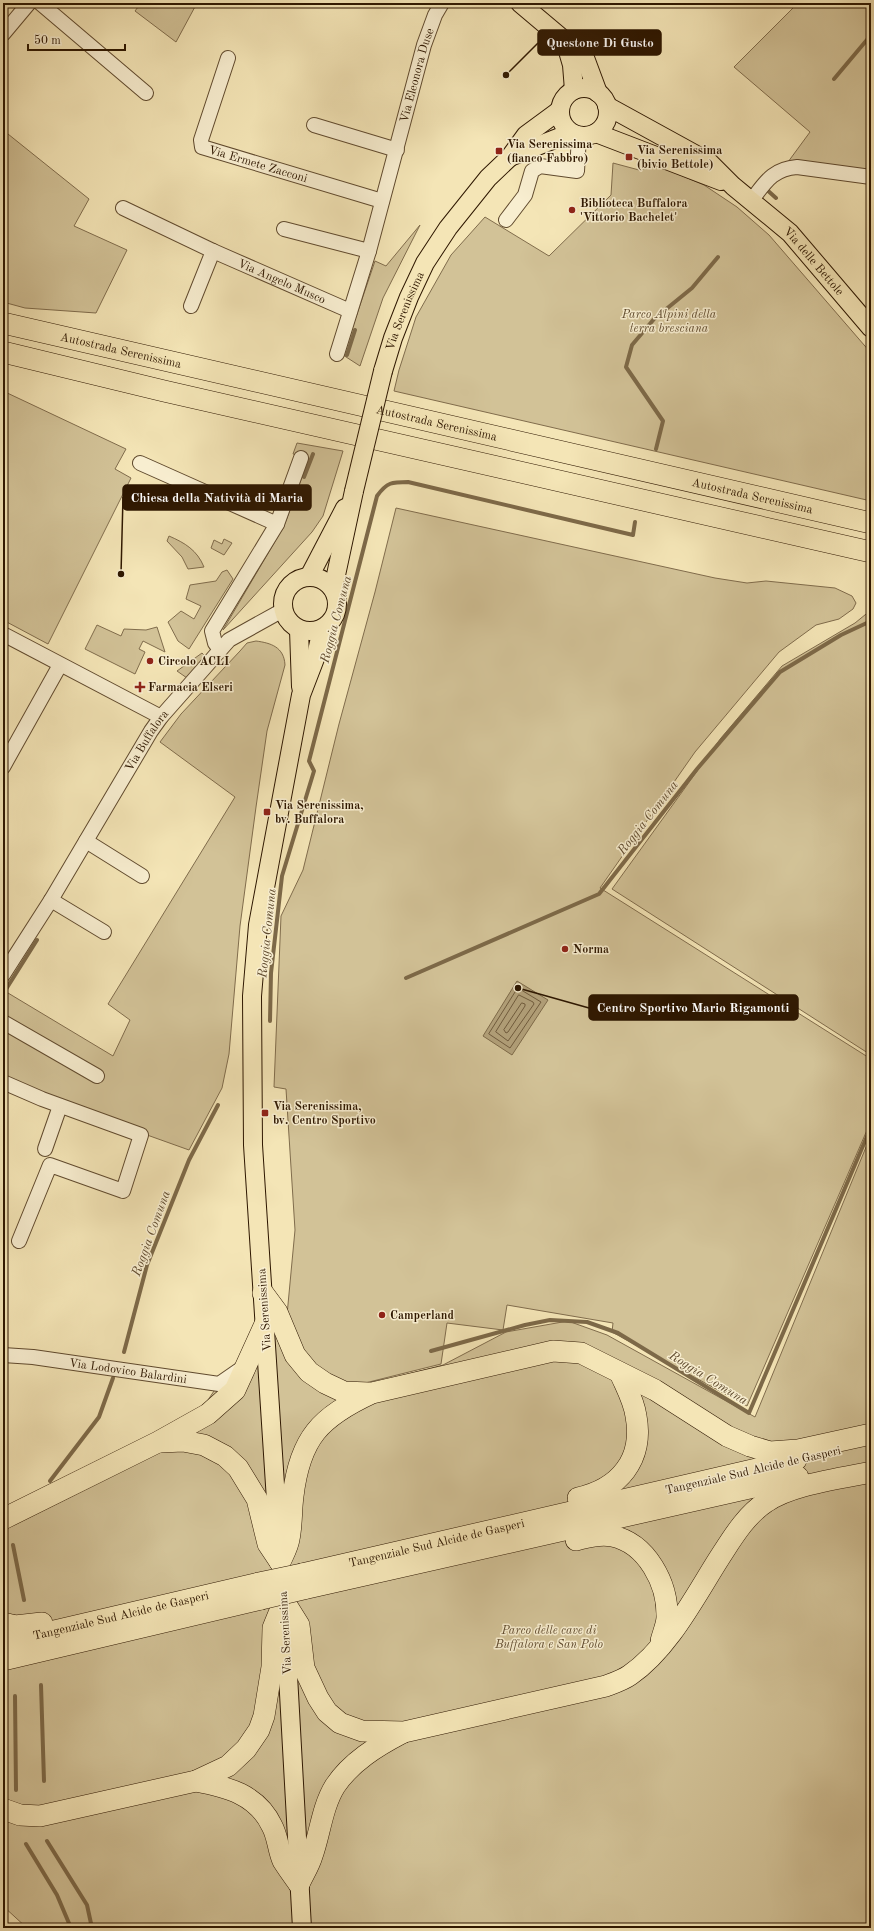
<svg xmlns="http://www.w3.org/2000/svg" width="874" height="1931" font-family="'Old Standard TT',serif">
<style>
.green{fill:#d2c297;stroke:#806c4c}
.water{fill:#b19f78;stroke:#7d6948}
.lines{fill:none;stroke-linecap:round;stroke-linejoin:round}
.shore{stroke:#705b3c;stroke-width:1}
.stream{stroke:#7d6948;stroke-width:4}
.minor-casing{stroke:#604a2e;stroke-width:16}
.major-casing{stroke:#2e1700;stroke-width:20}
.highway-casing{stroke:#2e1700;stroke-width:22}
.minor{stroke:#f8eed0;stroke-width:14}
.major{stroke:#f4e5b6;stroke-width:18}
.highway{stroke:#f4e5b6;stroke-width:21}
.major-bridge-casing{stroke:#2e1700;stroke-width:20;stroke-linecap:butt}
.highway-bridge-casing{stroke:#2e1700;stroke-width:22;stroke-linecap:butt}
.major-bridge{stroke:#f4e5b6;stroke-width:18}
.highway-bridge{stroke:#f4e5b6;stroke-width:21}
.poi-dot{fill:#8f2418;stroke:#f8eed0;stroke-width:1.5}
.labels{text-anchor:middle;stroke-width:3;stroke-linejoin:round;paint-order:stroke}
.street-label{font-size:12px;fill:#2e1700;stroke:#f8eed0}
.poi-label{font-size:12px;font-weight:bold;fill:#2e1700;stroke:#f8eed0;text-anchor:start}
.park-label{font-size:12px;font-style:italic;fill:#5f4a2d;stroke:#f8eed0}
.water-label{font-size:13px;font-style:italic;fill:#624d30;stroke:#f8eed0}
.leader{fill:none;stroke:#2e1700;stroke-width:1.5}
.callout-dot{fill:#2e1700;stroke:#f8eed0;stroke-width:1.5}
.callout{fill:#2e1700;stroke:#2e1700;stroke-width:1.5}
.callout-label{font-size:13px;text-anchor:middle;font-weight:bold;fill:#fff}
</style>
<rect width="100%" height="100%" fill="#f4e5b6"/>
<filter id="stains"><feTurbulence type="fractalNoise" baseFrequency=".005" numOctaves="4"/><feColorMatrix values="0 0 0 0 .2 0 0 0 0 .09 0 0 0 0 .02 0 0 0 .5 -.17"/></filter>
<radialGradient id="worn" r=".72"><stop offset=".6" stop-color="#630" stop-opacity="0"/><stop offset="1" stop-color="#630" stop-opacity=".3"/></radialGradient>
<!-- green -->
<path class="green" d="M134,3H197L176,42L135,11L138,7Z
M798,3H871V171L788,162L810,132L734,67Z
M3,130L89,199L74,226L127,250L96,313L25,308L3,302Z
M613,163L639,170L659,166L704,185L737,207L769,235L871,353V501L394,391L399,370L416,317L451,255L485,217L549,256L611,195Z
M420,225L383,298L360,366L343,355L375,261L386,266Z
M3,391L126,449L115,469L131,478L48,644L3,620Z
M297,443L343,451L323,516L312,532L223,630L284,526L309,458L293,454Z
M396,508L715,578L747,583L766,581L835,588L852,596L856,603L853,609L839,619L816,625L779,652L695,752L600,888L871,1059V1121L747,1406L612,1332L613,1323L507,1305L503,1330L447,1323L441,1364L357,1385L333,1382L307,1360L287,1315L295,1230L286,1089L274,1087L281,916L303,870L339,724L375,592Z
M169,536C185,543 197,550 204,567L188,569L182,557L167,541Z
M224,539L232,543L224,555L211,548L214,540L222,544Z
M227,570L233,579L189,649L178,641L168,622L181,611L194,619L201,606L186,599L190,585L216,581L222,572Z
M871,610V1055L612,889L721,738L782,666L855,623Z
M97,625L121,636L124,629L146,630L157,627L165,652L143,641L139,649L145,652L135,674L85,649Z
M256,641C271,643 284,647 285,665L267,731L256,807L240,926L229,1054L222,1088L189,1150L41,1097L3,1078V1002L8,993L113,1056L130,1020L108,1004L235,797L160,742L181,714L240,651L247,643Z
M202,653L205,656L187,678L177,671Z
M871,1135V1928H27L3,1906V1508L186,1417L206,1403L214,1391L274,1325L288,1360L358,1387L443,1365L506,1332L568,1321L607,1335L755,1417Z"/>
<!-- water -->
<path class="water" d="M517,981L548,1000L512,1055L483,1036Z"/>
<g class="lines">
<!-- shore -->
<path class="shore" d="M518,988L541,1002L510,1048L489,1034Z
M519,995L533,1002L534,1004L508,1041L496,1032Z
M522,1003L525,1004V1006L508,1032L506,1033L504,1030Z"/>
<!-- stream -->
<path class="stream" d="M834,79L871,35
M766,189L776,198
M347,355L355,330
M656,449L663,421L626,367L632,345L654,319L692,288L718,257
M304,477L313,454
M406,978L599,894L697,769L780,672L841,635L871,621
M3,994L37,940
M270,1021L271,973L282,876L314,771L309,761L377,496C387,482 392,482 408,482L633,535L635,522
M431,1351L525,1325L550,1320L587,1322L618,1333L749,1413L871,1127
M124,1352L147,1265L189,1160L218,1105
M50,1481L99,1417L113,1378
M13,1545L24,1600
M41,1685L44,1781
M15,1696L16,1790
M47,1841L87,1905L92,1928
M26,1844L57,1895L71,1928"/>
<!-- minor casing -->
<g class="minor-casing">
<g id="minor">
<path d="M40,3L146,93"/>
<path d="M3,34L29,3"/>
<path id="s1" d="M228,58L201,140L202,147L382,201"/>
<path d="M314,125L397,150"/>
<path d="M751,201C765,183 772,169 797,167L871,177"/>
<path id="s2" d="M123,208L213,251L350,311"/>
<path d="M506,220L525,195L532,171L540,166L577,171L579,136"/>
<path d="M284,229L369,251"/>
<path d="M191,306L213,251"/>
<path id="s3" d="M337,354L369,251L424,45L435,15L442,3"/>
<path d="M140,463L277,524"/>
<path d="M3,634L161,717"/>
<path d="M220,650L215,643L212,631L277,524L301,458"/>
<path d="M3,767L60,665"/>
<path d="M86,841L142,876"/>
<path d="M51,900L104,932"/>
<path id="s4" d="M3,975L51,900L151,731L161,717L229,640L283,610"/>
<path d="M3,1022L97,1076"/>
<path d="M3,1082L42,1099L141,1135L123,1191L50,1165L19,1241"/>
<path d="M45,1149L60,1106"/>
<path id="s5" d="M3,1355L33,1357L219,1384L245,1366"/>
</g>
</g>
<!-- major casing -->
<g class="major-casing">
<g id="major">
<path d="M520,3L565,41L580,51L585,58L598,93"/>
<path d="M565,41L572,65L574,90"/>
<circle cx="584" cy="112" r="24"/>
<path id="s6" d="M607,106L709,162L733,186L790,233L871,328"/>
<path d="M596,133L721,181"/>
<path d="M510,157L570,133"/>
<path id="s7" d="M383,371L393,338L409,297L425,263L448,228L488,178L510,157L526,135L560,110"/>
<circle cx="310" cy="604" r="27"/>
<path d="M309,577L345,508"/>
<path d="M333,589L354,491"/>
<path d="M299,630L301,687"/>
<path d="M280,1562L253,1145L252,996L258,925L301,695L316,656L322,629"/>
<path d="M284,1603L302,1928"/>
</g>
</g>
<!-- highway casing -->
<g class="highway-casing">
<g id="highway">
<path id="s8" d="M3,323L871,523"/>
<path d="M3,352L164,391L871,552"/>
<path d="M263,1293L277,1312L295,1355L309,1372L325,1383L344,1392L369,1393"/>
<path d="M161,1442L183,1441L204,1445L225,1456L238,1468L257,1499L268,1544L280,1562"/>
<path d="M578,1498C619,1489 644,1460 636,1416C634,1401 626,1387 620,1373"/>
<path d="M3,1519L158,1442L208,1414L235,1390L265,1324"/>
<path d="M576,1540C588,1537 600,1534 612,1536C647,1543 668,1584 667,1617C667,1624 663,1633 661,1641"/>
<path d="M280,1562C283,1555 288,1547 289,1539C292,1525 291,1511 293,1496C300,1438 320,1417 372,1393L553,1351L581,1353L655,1390L727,1436L750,1446L770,1452L798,1450L871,1434"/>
<path id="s9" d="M302,1574L796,1460"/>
<path d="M303,1589L798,1477"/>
<path d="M284,1601L299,1625L304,1668L318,1698L327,1712L340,1723L362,1731L404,1732L606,1686C614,1683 623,1680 630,1675C669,1648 695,1596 720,1557C733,1537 746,1515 766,1502C792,1484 840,1479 871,1472"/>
<path d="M3,1623L15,1626L42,1623"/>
<path id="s10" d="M3,1643L259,1583"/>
<path d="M3,1660L261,1599"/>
<path d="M196,1781C227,1787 257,1794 272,1826C278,1837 278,1850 283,1861C288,1869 294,1877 299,1884"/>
<path d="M3,1809L20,1815L40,1816L196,1781L228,1766L246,1749L259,1730L264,1716L272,1667L273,1628L284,1601"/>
<path d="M299,1884C303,1875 309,1866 312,1856C320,1834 322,1807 335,1786C351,1762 377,1746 402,1733"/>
</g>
</g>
<!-- minor -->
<use href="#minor" class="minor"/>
<!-- major -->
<use href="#major" class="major"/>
<!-- highway -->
<use href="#highway" class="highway"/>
<!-- major-bridge casing -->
<g class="major-bridge-casing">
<path id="major-bridge" d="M354,491L383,371"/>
</g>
<!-- highway-bridge casing -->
<g class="highway-bridge-casing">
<path id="highway-bridge" d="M259,1583L302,1574
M261,1599L303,1589"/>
</g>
<!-- major-bridge -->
<use href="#major-bridge" class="major-bridge"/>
<!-- highway-bridge -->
<use href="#highway-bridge" class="highway-bridge"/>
</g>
<!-- markers -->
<g class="poi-dot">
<rect x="495" y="147" width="8" height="8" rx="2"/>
<rect x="625" y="153" width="8" height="8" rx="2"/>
<circle cx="572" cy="210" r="4"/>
<circle cx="150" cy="661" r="4"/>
<path d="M138 681h4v4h4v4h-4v4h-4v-4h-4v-4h4z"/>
<rect x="263" y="808" width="8" height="8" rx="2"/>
<circle cx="565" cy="949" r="4"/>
<rect x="261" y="1109" width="8" height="8" rx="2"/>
<circle cx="382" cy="1315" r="4"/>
</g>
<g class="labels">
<!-- street labels -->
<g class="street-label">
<text dy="4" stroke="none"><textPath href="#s3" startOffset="290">Via Eleonora Duse</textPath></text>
<text dy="4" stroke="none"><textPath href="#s1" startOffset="152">Via Ermete Zacconi</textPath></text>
<text dy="4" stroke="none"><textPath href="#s6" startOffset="261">Via delle Bettole</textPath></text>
<text dy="4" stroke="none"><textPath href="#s2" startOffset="175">Via Angelo Musco</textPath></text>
<text dy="4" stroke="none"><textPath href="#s7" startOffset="64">Via Serenissima</textPath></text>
<text dy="4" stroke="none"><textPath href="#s8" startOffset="121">Autostrada Serenissima</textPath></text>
<text dy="4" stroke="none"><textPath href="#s8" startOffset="445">Autostrada Serenissima</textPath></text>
<text dy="4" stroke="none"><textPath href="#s8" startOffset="769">Autostrada Serenissima</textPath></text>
<text dy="4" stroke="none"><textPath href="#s4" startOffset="275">Via Buffalora</textPath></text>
<text transform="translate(264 1310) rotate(-94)" y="4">Via Serenissima</text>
<text dy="4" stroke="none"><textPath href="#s5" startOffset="126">Via Lodovico Balardini</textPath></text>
<text transform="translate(753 1470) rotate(-13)" y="4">Tangenziale Sud Alcide de Gasperi</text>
<text dy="4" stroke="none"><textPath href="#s9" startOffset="138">Tangenziale Sud Alcide de Gasperi</textPath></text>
<text dy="4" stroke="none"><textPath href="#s10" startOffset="121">Tangenziale Sud Alcide de Gasperi</textPath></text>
<text transform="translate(285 1633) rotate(-93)" y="4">Via Serenissima</text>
</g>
<!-- poi labels -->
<g class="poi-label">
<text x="507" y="148">Via Serenissima<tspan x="507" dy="14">(fianco Fabbro)</tspan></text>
<text x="637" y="154">Via Serenissima<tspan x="637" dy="14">(bivio Bettole)</tspan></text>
<text x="580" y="207">Biblioteca Buffalora<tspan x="580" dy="14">'Vittorio Bachelet'</tspan></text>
<text x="158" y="665">Circolo ACLI</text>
<text x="148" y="691">Farmacia Elseri</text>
<text x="275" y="809">Via Serenissima,<tspan x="275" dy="14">bv. Buffalora</tspan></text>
<text x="573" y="953">Norma</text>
<text x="273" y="1110">Via Serenissima,<tspan x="273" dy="14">bv. Centro Sportivo</tspan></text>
<text x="390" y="1319">Camperland</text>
</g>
<!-- park labels -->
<g class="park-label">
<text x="669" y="318">Parco Alpini della<tspan x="669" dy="14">terra bresciana</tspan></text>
<text x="549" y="1634">Parco delle cave di<tspan x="549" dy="14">Buffalora e San Polo</tspan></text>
</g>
<!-- water labels -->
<g class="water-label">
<text transform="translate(335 619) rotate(-75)" y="5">Roggia Comuna</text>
<text transform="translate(647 817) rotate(-52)" y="5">Roggia Comuna</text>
<text transform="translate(266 933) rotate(-84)" y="5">Roggia Comuna</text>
<text transform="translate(150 1233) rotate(-70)" y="5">Roggia Comuna</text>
<text transform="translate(709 1377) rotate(32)" y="5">Roggia Comuna</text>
</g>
</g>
<!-- callouts -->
<path class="leader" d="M506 75L538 43M121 574L123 497M518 988L589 1008"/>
<g class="callout-dot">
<circle cx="506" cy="75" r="4"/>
<circle cx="121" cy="574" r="4"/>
<circle cx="518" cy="988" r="4"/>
</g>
<g class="callout">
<rect x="538" y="30" width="123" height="25" rx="4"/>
<rect x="123" y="485" width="188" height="25" rx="4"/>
<rect x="589" y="995" width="209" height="25" rx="4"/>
</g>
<g class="callout-label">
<text x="600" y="47">Questone Di Gusto</text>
<text x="217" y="502">Chiesa della Natività di Maria</text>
<text x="693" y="1012">Centro Sportivo Mario Rigamonti</text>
</g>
<!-- margin -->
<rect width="874" height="1931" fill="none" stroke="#f4e5b6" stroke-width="16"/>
<rect x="4" y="4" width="866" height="1923" fill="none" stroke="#2e1700" stroke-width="2"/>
<rect x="8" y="8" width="858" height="1915" fill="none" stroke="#2e1700"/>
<!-- scale -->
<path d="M28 44v6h97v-6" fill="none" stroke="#2e1700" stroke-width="2"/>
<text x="34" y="44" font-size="12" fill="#2e1700" stroke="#f8eed0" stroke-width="3" paint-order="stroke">50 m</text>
<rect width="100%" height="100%" filter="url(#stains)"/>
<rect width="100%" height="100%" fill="url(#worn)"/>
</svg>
